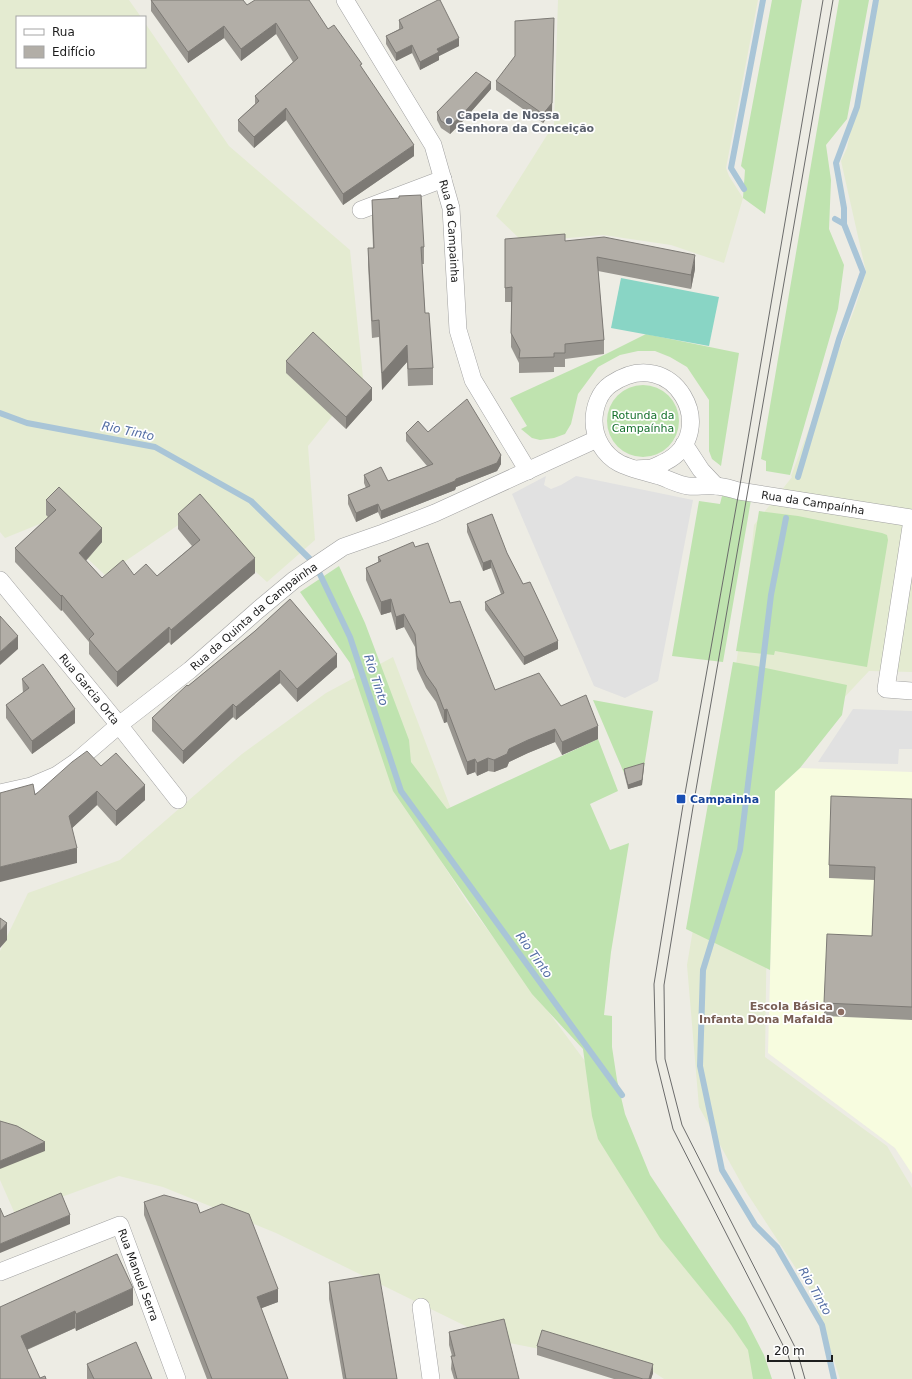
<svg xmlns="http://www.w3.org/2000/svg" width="912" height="1379" font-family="'DejaVu Sans',sans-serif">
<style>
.education{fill:#f7fcdf}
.farmland{fill:#e4ebd1}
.grass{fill:#bfe3af}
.pitch{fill:#89d5c5}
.parking{fill:#e1e1e1}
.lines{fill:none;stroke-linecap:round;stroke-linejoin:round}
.stream{stroke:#a9c5d7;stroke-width:6}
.minor-casing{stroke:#a1a1a1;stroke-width:18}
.minor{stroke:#fff;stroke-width:17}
.tram{stroke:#6b6b6b;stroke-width:1}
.wall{fill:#999690}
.shaded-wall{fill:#7d7a75}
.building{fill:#b2aea7;stroke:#7d7a75}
.worship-dot{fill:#6b7280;stroke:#fff;stroke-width:1.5}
.transit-dot{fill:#1a4fb4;stroke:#fff;stroke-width:1.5}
.education-dot{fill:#8d6e63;stroke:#fff;stroke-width:1.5}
.labels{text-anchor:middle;stroke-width:3.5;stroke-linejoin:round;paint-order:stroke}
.worship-label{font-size:11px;font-weight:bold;fill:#5b616d;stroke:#fff;text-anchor:start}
.street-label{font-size:11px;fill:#1d1d1d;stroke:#fff}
.park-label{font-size:11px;fill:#16712d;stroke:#fff}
.transit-label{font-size:11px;font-weight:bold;fill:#164399;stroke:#fff;text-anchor:start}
.education-label{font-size:11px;font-weight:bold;fill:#785e54;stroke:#fff;text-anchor:end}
.water-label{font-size:12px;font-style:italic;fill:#536da4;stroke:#fff}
</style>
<rect width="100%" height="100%" fill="#edece4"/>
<!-- education -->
<path class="education" d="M800,768L912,772V1174L895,1148L768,1053L775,791Z"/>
<!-- farmland -->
<path class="farmland" d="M0,0H129L141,17H17V67H145V23L229,146L350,250L363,378L308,446L315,540L267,582L193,515L105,575L47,521L5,538L0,532Z
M558,0H758L726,168L729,176L743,198L724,263L671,245L603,235L523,242L496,216L554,124Z
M879,0H912V672L869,671L769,778L765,1057L887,1146L912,1188V1379H840L812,1293L745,1190L699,1107L687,965L723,752L748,584L754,525L792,477L791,476L856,305L866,272L841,161L847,148Z
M393,657L456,822L441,861L467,902L599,1080L663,1217L751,1342L758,1379H664L652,1371L494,1340L276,1233L163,1187L119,1176L15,1214L0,1180V951L28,893L120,860L242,754L326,693Z"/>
<!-- grass -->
<path class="grass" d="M772,0H802L765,214L743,198L745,170L741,166Z
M839,0H869L847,119L826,145L831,180L829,229L844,265L838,309L790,475L766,471V461L761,459Z
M646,334L739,353L721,466L712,459L709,451V400L687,367L670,357L655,351H638L620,355L598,367L578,394L571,424L565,434L554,438L540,440L532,438L521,429L527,426L510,398L606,354Z
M607 421a36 36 0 1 1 72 0a36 36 0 1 1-72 0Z
M722,496L751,500L723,662L672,656L699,501L720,504Z
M759,511L798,516L882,533L887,535L888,540L867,667L775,651L774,655L736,651Z
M339,566L365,623L409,740L411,762L447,809L598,739L618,791L590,804L610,850L629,843L611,952L604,1015L612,1016V1047L617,1080L625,1114L650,1175L745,1318L764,1355L772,1379H753L748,1350L731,1325L660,1238L598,1139L592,1116L583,1049L532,994L393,791L350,663L300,592Z
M733,662L756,666L847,685L842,715L800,768L775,791L770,970L686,929Z
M593,700L653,711L644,767L624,773Z"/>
<!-- pitch -->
<path class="pitch" d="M621,278L719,297L709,346L611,328Z"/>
<!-- parking -->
<path class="parking" d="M546,476L544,485L551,489L561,485L576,476L693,500L658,681L625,698L594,686L512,494Z
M853,709L912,711V749H899L898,764L818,762Z"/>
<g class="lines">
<!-- stream -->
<path class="stream" d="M744,189L731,168L763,0
M844,224V208L836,163L857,107L876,0
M0,413L27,423L155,447L251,501L315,564L350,637L401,791L622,1095
M798,477L839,339L863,272L844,224L835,219
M786,518L771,595L740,850L703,970L700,1066L722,1170L755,1225L777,1247L822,1325L834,1379"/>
<!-- minor casing -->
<g class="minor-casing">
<g id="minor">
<path id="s1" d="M345,0L433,145L451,208L458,330L473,380L528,471"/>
<path d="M361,210L443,179"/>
<path d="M684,444L701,470L716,486"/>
<path id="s2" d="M636,469C641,468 646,469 651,468C656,467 660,464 665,462C722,433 674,341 611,384C599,392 594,408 594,421C594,438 604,455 619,463C628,468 649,473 659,476C668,479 679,485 688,486C697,487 706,485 715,486C723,486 731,489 739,491L912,518"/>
<path d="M912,520L886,689L912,691"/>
<path id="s3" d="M0,580L119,725L178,800"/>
<path id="s4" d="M0,793L31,786L57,775L76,762L119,725L190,670L258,610L294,580L343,547L383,533L435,513L597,439"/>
<path id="s5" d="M0,1272L120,1225L177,1379"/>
<path d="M421,1307L431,1379"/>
</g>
</g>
<!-- minor -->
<use href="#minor" class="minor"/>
<!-- tram -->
<path class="tram" d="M795,1379L788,1355L673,1129L656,1060L654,984L684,799L739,491L823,0
M805,1379L797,1351L682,1125L665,1059L664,985L694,801L833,0"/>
</g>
<!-- wall -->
<path class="wall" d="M151,0L247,5L328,29L362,68L414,156L343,205L286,120L254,148L238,131V120L255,104V96L293,62L276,34L241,61L224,38L188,63L151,11Z
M399,20L459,46L439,56V60L420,70L412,53L396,61L386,44V36L399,29Z
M496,81L552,111L543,123L496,90Z
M491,89L462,122L450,134L441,128L437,120V112Z
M372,200L424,247V264H422L425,313L433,368V385L408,386L407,362L382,390L379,337L372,338L368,265V248H373L372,217Z
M505,239L565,241L695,269L691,289L598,271L604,340V354L565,359V367H554V372L519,373V363L511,347V302H505Z
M286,361L372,400L346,429L286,373Z
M428,432L501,464L497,471L456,487L455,490L381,519L378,512L356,522L348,504V495L366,488L364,483V475L388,481L427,466L406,441V433Z
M46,500L102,542L86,561L102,578L134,575L157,576L192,546L178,529V514L255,573L171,645L169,642L117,687L89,654V642L62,610L61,611L15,562V548L48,517L46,515Z
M467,524L507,553L523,584L558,649L524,665L485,610V602L501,594L491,568L483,571L467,532Z
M415,547L450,603L495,690L561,706L598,739L562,755L555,742L528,753L509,762L507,767L494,772L488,771L477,776L475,772L467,775L447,722L444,723L436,702L426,688L417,669L415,647L404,627L396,630L391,612L381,615L366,580V568L378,562V557Z
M255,631L337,667L297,702L280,683L236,720L233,717L183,764L152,731V718L188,686Z
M22,679L75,723L32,754L6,718V705L23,693Z
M101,766L145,800L116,826L97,805L72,828L77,863L35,795Z
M644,767L642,785L628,789L624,773V769Z
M912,799V1020L824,1016V1003L872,936L875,880L829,878V865Z
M144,1202L200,1213L278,1302L261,1308L288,1379H207L144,1215Z
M329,1282L397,1379H343L329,1299Z
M133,1305L76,1331L75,1328L27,1350L40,1378L0,1379V1307Z
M449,1332L519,1379H454L451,1369L452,1356L449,1345Z
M537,1346L653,1373L651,1379H614L537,1355Z
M87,1364L152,1379H87Z"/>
<!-- shaded-wall -->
<path class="shaded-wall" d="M554,18L552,111L543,123V114Z
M276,23V34L241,61V49Z
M224,26V38L188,63V52Z
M459,38V46L439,56V60L420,70V62L437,49Z
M412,45V53L396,61V53Z
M491,82V89L462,122L450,134V126Z
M286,108V120L254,148V137Z
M414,145V156L343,205V194Z
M695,255V269L691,289V275Z
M407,345V362L382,390V373Z
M372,388V400L346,429V417Z
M501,455V464L497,471L456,487L455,490L381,519V511L456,479Z
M378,504V512L356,522V513Z
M102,528V542L79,568V553Z
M255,558V573L171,645V630Z
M491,560V568L483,571V563Z
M62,595V610L61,611V596Z
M391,599V612L381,615V602Z
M404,614V627L396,630V617Z
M169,627V642L117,687V672Z
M18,636V649L0,665V652Z
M558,641V649L524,665V657Z
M337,654V667L297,702V689Z
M280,670V683L236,720V707Z
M233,704V717L183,764V751Z
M75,709V723L32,754V741Z
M447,709V722L444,723V710Z
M598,726V739L562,755V742Z
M555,729V742L528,753L509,762L507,767L494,772V760L509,749L528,740Z
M488,758V771L477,776V763Z
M475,759V772L467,775V762Z
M644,763L642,785L628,789V785Z
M145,785V800L116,826V811Z
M97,791V805L69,831V816Z
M77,848V863L0,882V867Z
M7,923V940L0,948V931Z
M45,1142V1151L0,1169V1161Z
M70,1215V1224L0,1253V1244Z
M133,1288V1305L76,1331V1314Z
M278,1289V1302L257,1310V1297Z
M75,1311V1328L21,1352V1336Z
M653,1364V1373L651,1379H649Z"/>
<!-- building -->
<path class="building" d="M151,0H243L247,5L255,0H309L328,29L334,25L362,64L360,65L414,145L343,194L286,108L254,137L238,120L259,101L255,96L298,58L276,23L241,49L224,26L188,52Z
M438,0H440L459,38L437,49L439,52L420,62L412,45L396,53L386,36L403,28L399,20Z
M554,18L552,103L543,114L496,81L515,56V21Z
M476,72L491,82L462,115L450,126L441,121L437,112Z
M421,195L424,247H421L425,313H429L433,368L408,369L407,345L382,373L379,320L372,321L368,248H374L372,200L399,198V196Z
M565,234V241L604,237L695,255L691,275L597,257L604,340L565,344V353H554V357L519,358L520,350L511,333L512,287L505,288V239Z
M313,332L372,388L346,417L286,361Z
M467,399L501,455L497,463L456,479L455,481L381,511L378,504L356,513L348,495L370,486L364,475L381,467L388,481L433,464L406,433L418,421L428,432Z
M59,487L102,528L79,553L102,578L123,560L134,575L146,564L157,576L200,540L178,514L200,494L255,558L171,630L169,627L117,672L89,639L94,634L62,595L61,596L15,548L56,510L46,500Z
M492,514L507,553L523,584L530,582L558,641L524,657L485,602L504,593L491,560L483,563L467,524Z
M413,542L415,547L428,543L450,603L460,601L495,690L539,673L561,706L586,695L598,726L562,742L555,729L528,740L509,749L507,754L494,760L488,758L477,763L475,759L467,762L447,709L444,710L436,689L426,675L417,656L415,634L404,614L396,617L391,599L381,602L366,568L381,561L378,557Z
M290,599L337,654L297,689L280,670L236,707L233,704L183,751L152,718L187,685L188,686L255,631Z
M0,616L18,636L0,652Z
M43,664L75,709L32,741L6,705L29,688L22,679Z
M87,751L101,766L116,753L145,785L116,811L97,791L69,816L77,848L0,867V793L33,784L35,795L72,762Z
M644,763L642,780L628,785L624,769Z
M831,796L912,799V1007L824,1003L827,934L872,936L875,867L829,865Z
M0,918L7,923L0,931Z
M0,1121L17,1126L45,1142L0,1161Z
M61,1193L70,1215L0,1244V1208L4,1217Z
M164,1195L197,1204L200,1213L222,1204L249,1214L278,1289L257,1297L288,1379H212L144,1202Z
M117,1254L133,1288L76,1314L75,1311L21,1336L40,1378L45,1376L46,1379H0V1307Z
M379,1274L397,1379H346L329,1282Z
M504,1319L519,1379H457L451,1356H455L449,1332Z
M542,1330L653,1364L649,1379H643L537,1346Z
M136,1342L152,1379H94L87,1364Z"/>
<!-- markers -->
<circle class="worship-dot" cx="449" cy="121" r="4"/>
<rect class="transit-dot" x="676" y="794" width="10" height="10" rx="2"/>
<circle class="education-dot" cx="841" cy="1012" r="4"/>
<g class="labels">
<!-- worship labels -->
<g class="worship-label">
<text x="457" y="119">Capela de Nossa<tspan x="457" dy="13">Senhora da Conceição</tspan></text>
</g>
<!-- street labels -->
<g class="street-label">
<text dy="4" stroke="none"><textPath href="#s1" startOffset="258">Rua da Campainha</textPath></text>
<text dy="4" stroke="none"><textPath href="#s2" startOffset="483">Rua da Campaínha</textPath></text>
<text dy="4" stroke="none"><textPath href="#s4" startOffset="313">Rua da Quinta da Campainha</textPath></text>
<text dy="4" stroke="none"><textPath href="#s3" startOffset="141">Rua Garcia Orta</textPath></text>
<text dy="4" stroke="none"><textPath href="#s5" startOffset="182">Rua Manuel Serra</textPath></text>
</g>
<!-- park labels -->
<g class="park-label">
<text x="643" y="419">Rotunda da<tspan x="643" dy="13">Campaínha</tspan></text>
</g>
<!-- transit labels -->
<g class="transit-label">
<text x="690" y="803">Campainha</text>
</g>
<!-- education labels -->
<g class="education-label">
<text x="833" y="1010">Escola Básica<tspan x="833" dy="13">Infanta Dona Mafalda</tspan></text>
</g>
<!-- water labels -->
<g class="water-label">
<text transform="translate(128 431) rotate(12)" y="4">Rio Tinto</text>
<text transform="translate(376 680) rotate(72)" y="4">Rio Tinto</text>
<text transform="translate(534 955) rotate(54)" y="4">Rio Tinto</text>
<text transform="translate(815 1291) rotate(60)" y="4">Rio Tinto</text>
</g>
</g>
<!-- legend -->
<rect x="16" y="16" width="130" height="52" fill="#ffffff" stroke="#a5a5a5"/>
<rect x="24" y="29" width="20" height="6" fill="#ffffff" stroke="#a5a5a5"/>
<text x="52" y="36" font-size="12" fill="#1d1d1d">Rua</text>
<rect x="24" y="46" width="20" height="12" fill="#b2aea7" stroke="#a5a5a5"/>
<text x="52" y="56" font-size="12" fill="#1d1d1d">Edifício</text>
<!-- scale -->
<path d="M768 1355v6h64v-6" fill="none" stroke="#1d1d1d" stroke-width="2"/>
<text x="774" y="1355" font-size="12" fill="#1d1d1d" stroke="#ffffff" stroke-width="3" paint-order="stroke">20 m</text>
</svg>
